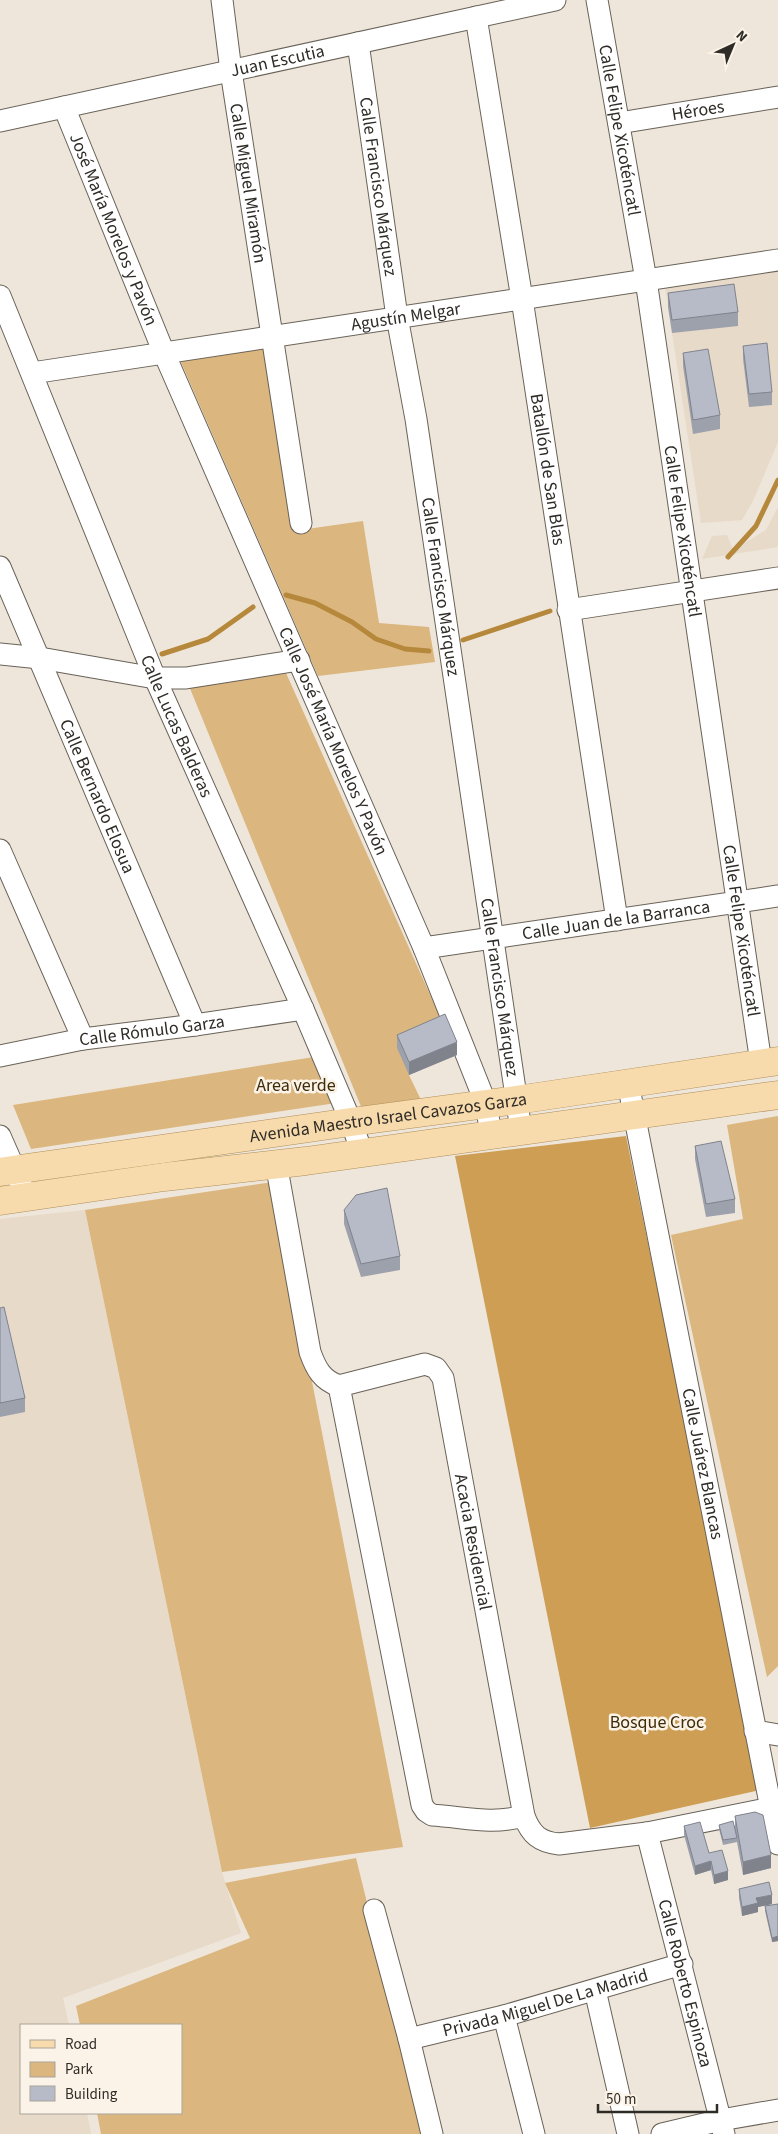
<svg xmlns="http://www.w3.org/2000/svg" width="778" height="2134" font-family="'Source Sans 3',sans-serif">
<style>
.built{fill:#e7dac8}
.green{fill:#dbb67e}
.forest{fill:#cd9e53}
.lines{fill:none;stroke-linecap:round;stroke-linejoin:round}
.stream{stroke:#b6883b;stroke-width:5}
.minor-casing{stroke:#696258;stroke-width:23}
.major-casing{stroke:#af8e5a;stroke-width:29}
.minor{stroke:#fff;stroke-width:21}
.major{stroke:#f8dbac;stroke-width:28}
.wall{fill:#9da1ac}
.shaded-wall{fill:#80838c}
.building{fill:#b7bbc8;stroke:#80838c}
.labels{text-anchor:middle;stroke-width:5;stroke-linejoin:round;paint-order:stroke}
.street-label{font-size:18px;fill:#2f2c27;stroke:#fbf3e7}
.park-label{font-size:18px;fill:#3e2b09;stroke:#fbf3e7}
</style>
<rect width="100%" height="100%" fill="#eee6da"/>
<!-- built -->
<path class="built" d="M778,272V442L753,501L742,520L701,523L665,287Z
M778,507V547L702,559L712,536L727,535L733,550L766,530Z
M85,1210L222,1872L241,1933L63,1998L69,2025H21V2113H87L91,2134H0V1219Z"/>
<!-- green -->
<path class="green" d="M264,348L293,531L363,521L379,623L429,627L435,662L318,676L180,360Z
M286,673L445,1028L409,1075L421,1100L362,1109L189,686Z
M314,1057L336,1103L31,1149L13,1105Z
M778,1116V1666L767,1677L671,1235L743,1219L727,1125Z
M273,1182L403,1847L222,1872L85,1210Z
M356,1858L424,2134H101L97,2113H181V2025H80L76,2006L250,1938L225,1883Z"/>
<!-- forest -->
<path class="forest" d="M626,1136L760,1790L590,1828L455,1156Z"/>
<g class="lines">
<!-- stream -->
<path class="stream" d="M728,557L756,526L778,480
M286,595L315,603L352,622L376,639L405,649L429,651
M463,640L550,611
M162,654L208,639L253,607"/>
<!-- minor casing -->
<g class="minor-casing">
<g id="minor">
<path id="s1" d="M222,0L231,71L301,523"/>
<path id="s2" d="M597,0L646,280L761,1063"/>
<path id="s3" d="M476,17L522,299L617,920"/>
<path id="s4" d="M358,43L397,317L416,419L521,1130"/>
<path id="s5" d="M64,107L164,353L424,948L486,1104L491,1134"/>
<path id="s6" d="M0,121L555,0"/>
<path id="s7" d="M619,123L778,97"/>
<path id="s8" d="M0,296L155,678L303,1009L351,1122L362,1152"/>
<path id="s9" d="M32,373L778,260"/>
<path id="s10" d="M0,567L195,1025"/>
<path d="M568,610L778,578"/>
<path d="M0,654L40,658L155,678H186L299,660"/>
<path d="M0,850L83,1039"/>
<path id="s11" d="M424,948L778,896"/>
<path id="s12" d="M0,1056L83,1039L195,1025L303,1009"/>
<path id="s13" d="M628,1083L778,1844"/>
<path d="M0,1136L21,1184"/>
<path id="s14" d="M276,1163L310,1352C316,1369 322,1380 339,1386L425,1364L436,1368L443,1378L524,1816C531,1835 540,1842 559,1844L647,1833L771,1808"/>
<path d="M339,1386L422,1805L426,1811L432,1815C465,1817 491,1825 524,1816"/>
<path d="M755,1731L778,1735"/>
<path id="s15" d="M647,1833L724,2134"/>
<path d="M374,1910L409,2039L432,2134"/>
<path d="M595,1990L628,2134"/>
<path d="M504,2016L534,2134"/>
<path id="s16" d="M409,2039L504,2016L682,1964"/>
<path d="M662,2134L721,2120L778,2110"/>
</g>
</g>
<!-- major casing -->
<g class="major-casing">
<g id="major">
<path id="s17" d="M0,1172L351,1122L517,1100L778,1061"/>
<path d="M0,1201L164,1177L306,1161L778,1095"/>
</g>
</g>
<!-- minor -->
<use href="#minor" class="minor"/>
<!-- major -->
<use href="#major" class="major"/>
</g>
<!-- wall -->
<path class="wall" d="M668,293L738,312V326L672,333L668,307Z
M743,346L772,392V405L749,407L743,359Z
M683,353L720,415V429L693,434L683,366Z
M397,1035L457,1055L409,1075L397,1048Z
M695,1146L735,1199V1213L706,1217L695,1159Z
M344,1210L400,1256V1270L361,1277L344,1224Z
M0,1308L25,1398V1412L0,1417Z
M735,1816L771,1868L743,1875L737,1842L723,1845L719,1829V1825L735,1828Z
M684,1826L709,1853L728,1880L714,1884L711,1870L695,1875L684,1835Z
M739,1889L772,1904L758,1907V1912L742,1916L739,1898Z
M778,1904V1941L772,1942L765,1911V1906Z"/>
<!-- shaded-wall -->
<path class="shaded-wall" d="M457,1042V1055L409,1075V1062Z
M771,1855V1868L743,1875V1862Z
M711,1861V1870L695,1875V1866Z
M728,1871V1880L714,1884V1875Z
M772,1895V1904L758,1907V1912L742,1916V1907L756,1898Z
M778,1936V1941L772,1942V1938Z"/>
<!-- building -->
<path class="building" d="M734,284L738,312L672,320L668,293Z
M767,343L772,392L749,394L743,346Z
M708,349L720,415L693,420L683,353Z
M445,1014L457,1042L409,1062L397,1035Z
M721,1141L735,1199L706,1204L695,1146Z
M387,1188L400,1256L361,1264L344,1210L356,1195Z
M4,1307L25,1398L0,1403V1308Z
M755,1812L763,1815L771,1855L743,1862L735,1816Z
M733,1821L737,1838L723,1840L719,1825Z
M700,1822L709,1853L722,1850L728,1871L714,1875L711,1861L695,1866L684,1826Z
M769,1882L772,1895L756,1898L758,1903L742,1907L739,1889Z
M778,1904V1936L772,1938L765,1906Z"/>
<g class="labels">
<!-- street labels -->
<g class="street-label">
<text dy="6" stroke="none"><textPath href="#s6" startOffset="284">Juan Escutia</textPath></text>
<text dy="6" stroke="none"><textPath href="#s7" startOffset="80">Héroes</textPath></text>
<text dy="6" stroke="none"><textPath href="#s2" startOffset="132">Calle Felipe Xicoténcatl</textPath></text>
<text dy="6" stroke="none"><textPath href="#s1" startOffset="185">Calle Miguel Miramón</textPath></text>
<text dy="6" stroke="none"><textPath href="#s4" startOffset="145">Calle Francisco Márquez</textPath></text>
<text dy="6" stroke="none"><textPath href="#s5" startOffset="132">José María Morelos y Pavón</textPath></text>
<text dy="6" stroke="none"><textPath href="#s9" startOffset="378">Agustín Melgar</textPath></text>
<text dy="6" stroke="none"><textPath href="#s3" startOffset="458">Batallón de San Blas</textPath></text>
<text dy="6" stroke="none"><textPath href="#s2" startOffset="538">Calle Felipe Xicoténcatl</textPath></text>
<text dy="6" stroke="none"><textPath href="#s4" startOffset="550">Calle Francisco Márquez</textPath></text>
<text dy="6" stroke="none"><textPath href="#s8" startOffset="465">Calle Lucas Balderas</textPath></text>
<text dy="6" stroke="none"><textPath href="#s5" startOffset="689">Calle José María Morelos Y Pavón</textPath></text>
<text dy="6" stroke="none"><textPath href="#s10" startOffset="249">Calle Bernardo Elosua</textPath></text>
<text dy="6" stroke="none"><textPath href="#s11" startOffset="194">Calle Juan de la Barranca</textPath></text>
<text dy="6" stroke="none"><textPath href="#s2" startOffset="942">Calle Felipe Xicoténcatl</textPath></text>
<text dy="6" stroke="none"><textPath href="#s4" startOffset="955">Calle Francisco Márquez</textPath></text>
<text dy="6" stroke="none"><textPath href="#s12" startOffset="154">Calle Rómulo Garza</textPath></text>
<text dy="6" stroke="none"><textPath href="#s17" startOffset="392">Avenida Maestro Israel Cavazos Garza</textPath></text>
<text dy="6" stroke="none"><textPath href="#s13" startOffset="388">Calle Juárez Blancas</textPath></text>
<text dy="6" stroke="none"><textPath href="#s14" startOffset="518">Acacia Residencial</textPath></text>
<text dy="6" stroke="none"><textPath href="#s15" startOffset="155">Calle Roberto Espinoza</textPath></text>
<text dy="6" stroke="none"><textPath href="#s16" startOffset="141">Privada Miguel De La Madrid</textPath></text>
</g>
<!-- park labels -->
<g class="park-label">
<text x="296" y="1091">Area verde</text>
<text x="657" y="1728">Bosque Croc</text>
</g>
</g>
<!-- legend -->
<rect x="20" y="2024" width="162" height="90" fill="#fbf3e7" stroke="#a9a39a"/>
<rect x="30" y="2040" width="25" height="8" fill="#f8dbac" stroke="#a9a39a"/>
<text x="65" y="2049" font-size="15" fill="#2f2c27">Road</text>
<rect x="30" y="2062" width="25" height="15" fill="#dbb67e" stroke="#a9a39a"/>
<text x="65" y="2074" font-size="15" fill="#2f2c27">Park</text>
<rect x="30" y="2086" width="25" height="15" fill="#b7bbc8" stroke="#a9a39a"/>
<text x="65" y="2099" font-size="15" fill="#2f2c27">Building</text>
<!-- north arrow -->
<g transform="translate(733 45) rotate(44)" stroke="#fbf3e7" stroke-width="4" paint-order="stroke">
<path d="M0-4L9 19L0 12L-9 19Z" fill="#2f2c27"/>
<text y="-8" font-size="14" font-weight="bold" text-anchor="middle" fill="#2f2c27">N</text>
</g>
<!-- scale -->
<path d="M598 2104v8h119v-8" fill="none" stroke="#2f2c27" stroke-width="2.5"/>
<text x="606" y="2104" font-size="15" fill="#2f2c27" stroke="#fbf3e7" stroke-width="4" paint-order="stroke">50 m</text>
</svg>
